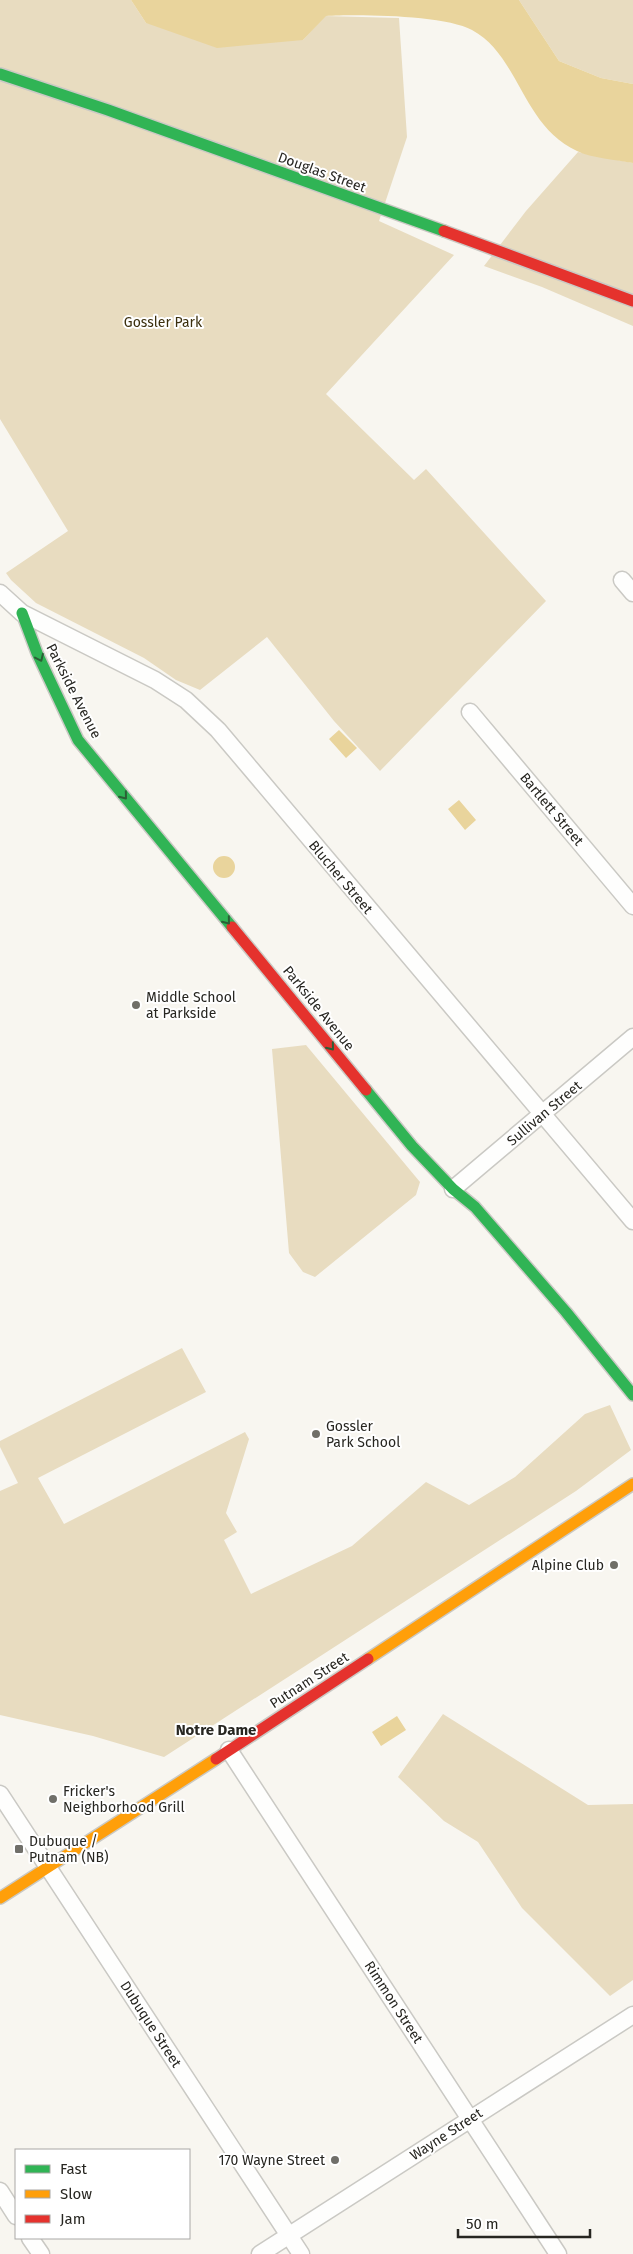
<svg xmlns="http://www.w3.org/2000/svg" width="633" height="2254" font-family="'Fira Sans',sans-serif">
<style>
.green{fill:#e8dcc0}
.water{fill:#e9d49c}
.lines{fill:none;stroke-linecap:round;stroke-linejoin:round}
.street-casing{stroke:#cac9c4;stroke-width:19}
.fast-casing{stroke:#cac9c4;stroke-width:14}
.slow-casing{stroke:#cac9c4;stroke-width:14}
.jam-casing{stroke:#cac9c4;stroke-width:14}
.street{stroke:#fefefd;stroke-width:16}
.fast{stroke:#30b455;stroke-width:11}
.slow{stroke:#ff9f0a;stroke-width:11}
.jam{stroke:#e5322d;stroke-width:11}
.oneway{stroke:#2b5f36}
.poi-dot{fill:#706f69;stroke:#fff;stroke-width:2}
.labels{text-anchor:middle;stroke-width:4;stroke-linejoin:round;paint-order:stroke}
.street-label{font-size:14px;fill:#272621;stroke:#fff}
.park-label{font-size:14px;fill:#3b2f0d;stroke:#fff}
.poi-label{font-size:14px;fill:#272621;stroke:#fff;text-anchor:start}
.neighbourhood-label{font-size:15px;font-weight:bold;fill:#272621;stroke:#fff}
</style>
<rect width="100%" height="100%" fill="#f8f6f0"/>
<!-- green -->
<path class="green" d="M0,0H131L146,23L303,40L325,16L399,18L407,137L379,221L454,255L326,394L414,480L426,469L546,601L380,771L334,721L267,637L200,690L176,680L144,658L36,603L11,580L6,573L68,531L0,419Z
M519,0H633V84L601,78L559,61Z
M578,152L633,163V326L542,287L484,266L526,211Z
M306,1045L420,1182L416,1195L315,1277L303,1272L289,1253L272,1049Z
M182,1348L206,1392L38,1478L64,1524L245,1432L249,1439L226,1513L237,1532L224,1540L251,1594L352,1546L426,1482L469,1505L515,1477L585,1414L610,1405L631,1450L576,1491L164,1757L93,1736L0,1715V1491L18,1483L0,1447V1441Z
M443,1714L588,1805L633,1804V1980L610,1996L522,1908L478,1842L444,1821L398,1777Z"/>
<!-- water -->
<path class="water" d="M131,0H519L559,61L601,78L633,84V163C617,160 591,158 577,151C522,126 519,55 472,30C445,15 358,14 326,16L303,40L217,48L146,23Z
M339,730L357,748L346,758L329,739Z
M459,800L476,820L465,830L448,809Z
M213 867a11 11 0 1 1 22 0a11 11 0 1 1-22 0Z
M397,1716L406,1730L381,1746L372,1732Z"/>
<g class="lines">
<!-- street casing -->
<g class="street-casing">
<path id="street" d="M622,580L633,593
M0,593L22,613L155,680L186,700L218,730L633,1221
M470,712L633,906
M453,1189L633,1037
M229,1750L558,2254
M0,1794L301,2254
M0,2191L16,2216
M30,2238L41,2254
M260,2254L633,2015"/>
</g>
<!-- fast casing -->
<g class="fast-casing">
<path id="fast" d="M0,74L108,110L444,231
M22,613L37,653L78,740L232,927
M366,1090L412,1146L453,1189L475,1207L566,1312L633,1395"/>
</g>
<!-- slow casing -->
<g class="slow-casing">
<path id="slow" d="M368,1659L633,1484
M0,1898L216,1759"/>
</g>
<!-- jam casing -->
<g class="jam-casing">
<path id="jam" d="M444,231L633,301
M232,927L366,1090
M216,1759L368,1659"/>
</g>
<!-- street -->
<use href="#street" class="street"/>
<!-- fast -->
<use href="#fast" class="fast"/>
<!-- slow -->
<use href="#slow" class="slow"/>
<!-- jam -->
<use href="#jam" class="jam"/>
</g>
<!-- one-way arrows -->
<defs><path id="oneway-chevron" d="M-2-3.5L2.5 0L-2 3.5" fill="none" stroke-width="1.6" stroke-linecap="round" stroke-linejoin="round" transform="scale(1.25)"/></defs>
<g class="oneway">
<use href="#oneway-chevron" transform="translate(40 658) rotate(65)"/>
<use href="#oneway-chevron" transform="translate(124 796) rotate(51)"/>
<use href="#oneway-chevron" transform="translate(227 921) rotate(51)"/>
<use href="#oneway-chevron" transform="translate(331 1047) rotate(51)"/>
</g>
<!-- markers -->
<g class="poi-dot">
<circle cx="136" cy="1005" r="5"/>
<circle cx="316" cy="1434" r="5"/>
<circle cx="614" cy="1565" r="5"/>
<circle cx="53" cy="1799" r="5"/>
<rect x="14" y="1844" width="10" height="10" rx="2.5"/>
<circle cx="335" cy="2160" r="5"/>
</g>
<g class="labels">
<!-- street labels -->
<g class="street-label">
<text transform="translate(322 172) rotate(20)" y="5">Douglas Street</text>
<text transform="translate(74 691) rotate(63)" y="5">Parkside Avenue</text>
<text transform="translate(552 809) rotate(50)" y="5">Bartlett Street</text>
<text transform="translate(341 877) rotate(50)" y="5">Blucher Street</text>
<text transform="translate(319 1008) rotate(51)" y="5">Parkside Avenue</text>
<text transform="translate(544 1113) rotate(-40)" y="5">Sullivan Street</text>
<text transform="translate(309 1680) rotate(-33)" y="5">Putnam Street</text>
<text transform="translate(394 2002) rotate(57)" y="5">Rimmon Street</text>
<text transform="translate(151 2024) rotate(57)" y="5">Dubuque Street</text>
<text transform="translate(446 2134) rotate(-33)" y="5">Wayne Street</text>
</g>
<!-- park labels -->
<g class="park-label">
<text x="163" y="327">Gossler Park</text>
</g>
<!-- poi labels -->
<g class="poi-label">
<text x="146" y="1002">Middle School<tspan x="146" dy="16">at Parkside</tspan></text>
<text x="326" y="1431">Gossler<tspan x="326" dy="16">Park School</tspan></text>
<text x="604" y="1570" text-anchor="end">Alpine Club</text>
<text x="63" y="1796">Fricker's<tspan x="63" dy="16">Neighborhood Grill</tspan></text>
<text x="29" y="1846">Dubuque /<tspan x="29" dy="16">Putnam (NB)</tspan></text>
<text x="325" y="2165" text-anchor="end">170 Wayne Street</text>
</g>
<!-- neighbourhood labels -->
<g class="neighbourhood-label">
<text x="216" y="1735">Notre Dame</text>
</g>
</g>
<!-- legend -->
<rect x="15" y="2149" width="175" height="90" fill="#ffffff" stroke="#a9a8a6"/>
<rect x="25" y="2165" width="25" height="8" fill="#30b455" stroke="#a9a8a6"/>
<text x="60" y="2174" font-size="15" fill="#272621">Fast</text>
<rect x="25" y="2190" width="25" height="8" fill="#ff9f0a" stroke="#a9a8a6"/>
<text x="60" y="2199" font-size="15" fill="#272621">Slow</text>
<rect x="25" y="2215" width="25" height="8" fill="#e5322d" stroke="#a9a8a6"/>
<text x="60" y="2224" font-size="15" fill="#272621">Jam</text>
<!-- scale -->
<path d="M458 2229v8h132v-8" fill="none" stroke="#272621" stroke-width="2.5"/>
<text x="466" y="2229" font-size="15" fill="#272621" stroke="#ffffff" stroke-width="4" paint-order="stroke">50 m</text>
</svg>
